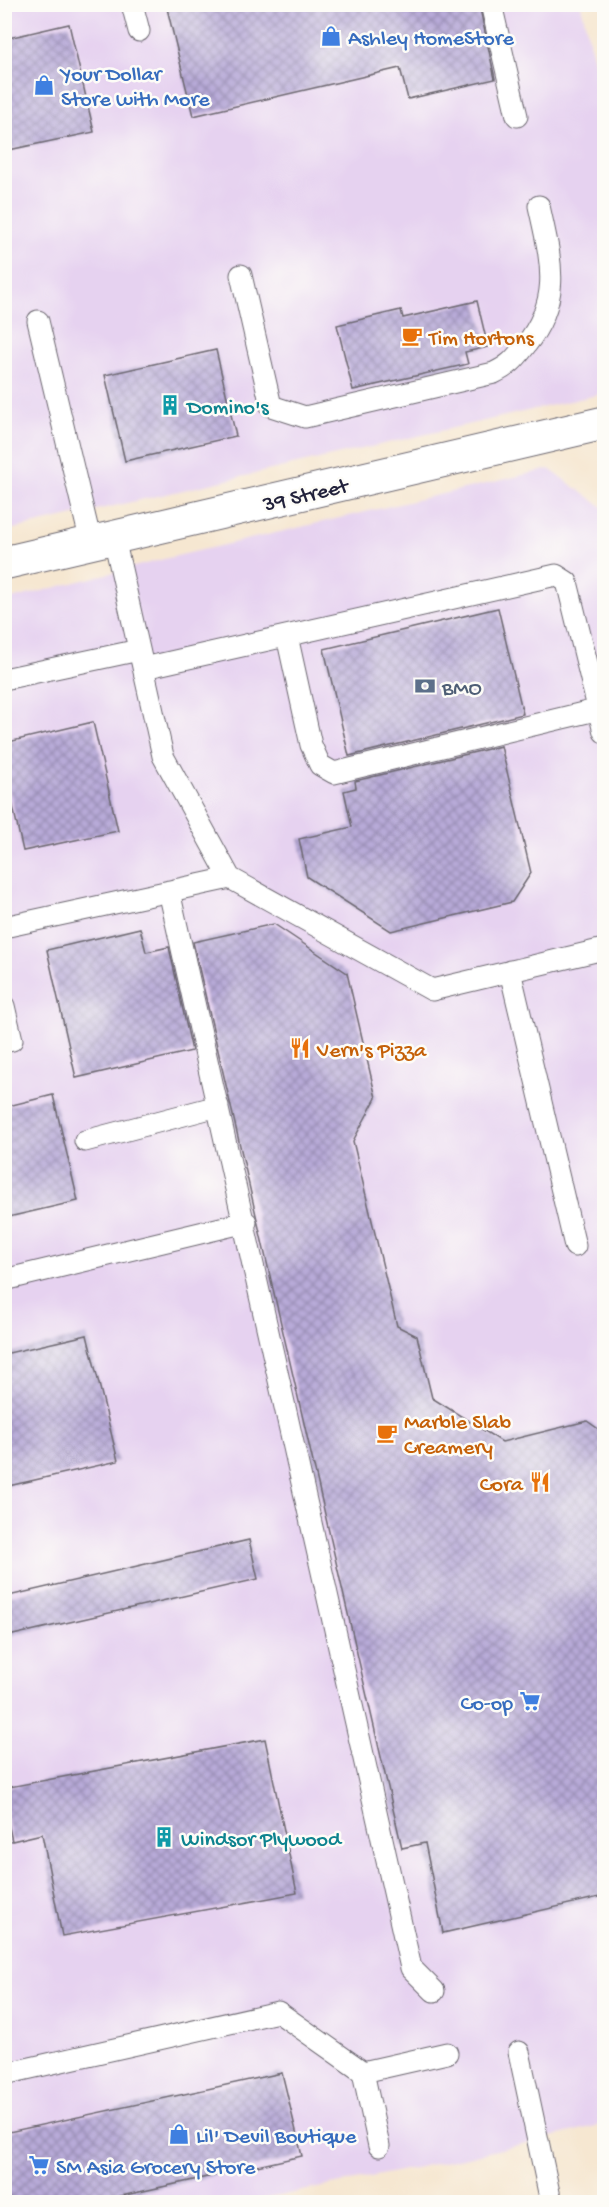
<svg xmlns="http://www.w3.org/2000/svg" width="609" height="2207" font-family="'Gochi Hand',sans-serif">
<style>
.built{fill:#e6d2f0}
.building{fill:url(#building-cross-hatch)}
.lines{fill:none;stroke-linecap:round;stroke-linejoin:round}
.service-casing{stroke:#6c6770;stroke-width:23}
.tertiary-casing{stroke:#6c6770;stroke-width:35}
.service{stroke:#fff;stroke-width:21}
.tertiary{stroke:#fff;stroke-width:33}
.labels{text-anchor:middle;stroke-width:5;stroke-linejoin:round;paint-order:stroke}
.shop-label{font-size:22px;fill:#366cbe;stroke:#fdfcf7;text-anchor:start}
.food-label{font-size:22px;fill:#c56008;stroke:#fdfcf7;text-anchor:start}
.culture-label{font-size:22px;fill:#0d838f;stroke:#fdfcf7;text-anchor:start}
.street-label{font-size:22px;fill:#22223b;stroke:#fdfcf7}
.service-label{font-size:22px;fill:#4e5e75;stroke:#fdfcf7;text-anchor:start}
</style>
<defs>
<pattern id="building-cross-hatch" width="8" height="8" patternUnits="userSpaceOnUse" patternTransform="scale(1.5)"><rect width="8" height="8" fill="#b8aad8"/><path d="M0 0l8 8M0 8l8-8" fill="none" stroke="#958ab0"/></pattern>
</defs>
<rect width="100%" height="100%" fill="#fdfcf7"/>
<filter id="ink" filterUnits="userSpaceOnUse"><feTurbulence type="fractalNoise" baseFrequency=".0167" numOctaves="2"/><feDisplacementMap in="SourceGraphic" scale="12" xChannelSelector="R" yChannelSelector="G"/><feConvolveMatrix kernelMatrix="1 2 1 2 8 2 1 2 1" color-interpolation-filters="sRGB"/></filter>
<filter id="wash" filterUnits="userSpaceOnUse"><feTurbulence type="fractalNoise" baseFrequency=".008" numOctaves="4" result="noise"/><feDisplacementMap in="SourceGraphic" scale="24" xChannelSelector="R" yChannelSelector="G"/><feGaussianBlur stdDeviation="1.35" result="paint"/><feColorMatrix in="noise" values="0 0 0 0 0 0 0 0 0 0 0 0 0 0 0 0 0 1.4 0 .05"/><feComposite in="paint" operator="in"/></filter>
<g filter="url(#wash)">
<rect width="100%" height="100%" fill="#f6e7d1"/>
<!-- built -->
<path class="built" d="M4,5H581L604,105V387L601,394L5,531Z
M549,469L604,508V2124L472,2156L249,2202H5L4,601L168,558Z"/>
<g id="blocks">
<!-- building -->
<path class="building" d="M166,4H479L495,79L408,99L400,68L193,116Z
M69,24L94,132L4,151V39Z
M477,301L488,347L465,352L468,364L353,390L337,325L401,310L403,318Z
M216,350L236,436L125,461L105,375Z
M498,608L523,714L349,756L324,649Z
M93,722L118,831L23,851L4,767V743Z
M501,746L531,873L512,902L391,931L307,877L299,839L352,827L344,791L356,788L355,781Z
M274,924L347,973L376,1098L353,1141L397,1326L417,1336L432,1398L502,1442L587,1421L604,1433V1896L443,1933L425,1843L402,1848L193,942Z
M140,928L146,952L169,947L192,1051L76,1078L47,950Z
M53,1095L78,1201L4,1218V1107Z
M87,1335L118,1461L4,1487V1354Z
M249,1540L258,1579L4,1637V1597Z
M265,1739L297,1893L62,1936L42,1834L12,1841L4,1804V1788Z
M282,2073L302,2156L94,2202H16L4,2196V2133Z"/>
</g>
</g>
<g filter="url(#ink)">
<use href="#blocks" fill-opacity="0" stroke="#6c6770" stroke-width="1.5"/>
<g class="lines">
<!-- service casing -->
<g class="service-casing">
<path id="service" d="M132,4L139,31
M491,4L517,116
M241,275L271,406L305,417L494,373C509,366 515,359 525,346C563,298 551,261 539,206
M38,321L91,543
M114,538L163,756L230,878L432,990L604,949
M287,636L311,745L320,765L334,773L604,708
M144,668L556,575L567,582L604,732
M4,679L139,650
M169,891L411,1968L434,1991
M4,927L230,878
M510,971L575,1246
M4,1006L12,1040L4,1042
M85,1141L218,1106
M4,1280L246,1222
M519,2052L551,2202
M363,2072L447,2053
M4,2074L278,2012L363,2072L379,2146"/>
</g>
<!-- tertiary casing -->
<g class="tertiary-casing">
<path id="tertiary" d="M4,563L604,423"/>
</g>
<!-- service -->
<use href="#service" class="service"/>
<!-- tertiary -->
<use href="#tertiary" class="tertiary"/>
</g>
</g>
<!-- icons -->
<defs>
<g id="shop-bare" transform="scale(1.62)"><path d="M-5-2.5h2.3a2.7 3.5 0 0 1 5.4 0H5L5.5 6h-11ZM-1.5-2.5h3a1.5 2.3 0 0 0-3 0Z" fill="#3f7fe0" stroke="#fdfcf7" stroke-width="2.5" paint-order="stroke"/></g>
<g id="cafe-bare" transform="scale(1.62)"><path d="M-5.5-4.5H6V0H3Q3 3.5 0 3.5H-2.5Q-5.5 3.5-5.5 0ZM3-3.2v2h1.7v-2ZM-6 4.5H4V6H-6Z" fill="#e8710a" stroke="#fdfcf7" stroke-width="2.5" paint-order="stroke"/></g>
<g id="building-bare" transform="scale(1.62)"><path d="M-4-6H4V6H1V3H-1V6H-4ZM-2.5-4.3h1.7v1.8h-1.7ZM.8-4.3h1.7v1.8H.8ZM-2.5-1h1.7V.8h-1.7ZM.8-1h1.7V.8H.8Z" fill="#0f9aa8" stroke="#fdfcf7" stroke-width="2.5" paint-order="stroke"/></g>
<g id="bank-bare" transform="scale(1.62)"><path d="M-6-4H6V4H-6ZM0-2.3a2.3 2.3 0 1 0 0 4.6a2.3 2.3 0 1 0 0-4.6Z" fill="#5c6f8a" stroke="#fdfcf7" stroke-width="2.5" paint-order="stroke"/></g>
<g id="restaurant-bare" transform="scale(1.62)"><path d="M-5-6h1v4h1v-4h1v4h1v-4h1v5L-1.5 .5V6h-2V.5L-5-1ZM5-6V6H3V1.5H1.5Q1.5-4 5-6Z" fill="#e8710a" stroke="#fdfcf7" stroke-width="2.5" paint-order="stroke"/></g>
<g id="supermarket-bare" transform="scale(1.62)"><path d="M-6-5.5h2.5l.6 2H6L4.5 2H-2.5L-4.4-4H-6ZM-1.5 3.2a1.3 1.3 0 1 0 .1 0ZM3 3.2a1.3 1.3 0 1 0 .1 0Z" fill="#3f7fe0" stroke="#fdfcf7" stroke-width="2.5" paint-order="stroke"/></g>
</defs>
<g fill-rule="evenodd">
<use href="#shop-bare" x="331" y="36"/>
<use href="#shop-bare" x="44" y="85"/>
<use href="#cafe-bare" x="412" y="336"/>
<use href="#building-bare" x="170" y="405"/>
<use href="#bank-bare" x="425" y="686"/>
<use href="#restaurant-bare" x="300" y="1048"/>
<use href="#cafe-bare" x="387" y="1433"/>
<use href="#restaurant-bare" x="540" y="1482"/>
<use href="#supermarket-bare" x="530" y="1701"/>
<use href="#building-bare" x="164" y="1837"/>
<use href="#shop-bare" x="179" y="2134"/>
<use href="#supermarket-bare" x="39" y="2165"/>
</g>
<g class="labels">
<!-- shop labels -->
<g class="shop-label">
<text x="348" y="44">Ashley HomeStore</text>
<text x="61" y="80">Your Dollar<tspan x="61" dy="25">Store with More</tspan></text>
<text x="513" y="1709" text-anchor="end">Co-op</text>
<text x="196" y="2142">Lil' Devil Boutique</text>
<text x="56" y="2173">SM Asia Grocery Store</text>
</g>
<!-- food labels -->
<g class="food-label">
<text x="429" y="344">Tim Hortons</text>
<text x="317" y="1056">Vern's Pizza</text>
<text x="404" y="1428">Marble Slab<tspan x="404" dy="25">Creamery</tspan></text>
<text x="523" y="1490" text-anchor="end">Cora</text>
</g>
<!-- culture labels -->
<g class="culture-label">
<text x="187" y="413">Domino's</text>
<text x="181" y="1845">Windsor Plywood</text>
</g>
<!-- street labels -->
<g class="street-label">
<text transform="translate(305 493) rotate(-13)" y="8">39 Street</text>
</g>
<!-- service labels -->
<g class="service-label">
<text x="442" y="694">BMO</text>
</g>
</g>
<!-- margin -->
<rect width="609" height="2207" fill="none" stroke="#fdfcf7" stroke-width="24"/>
</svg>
